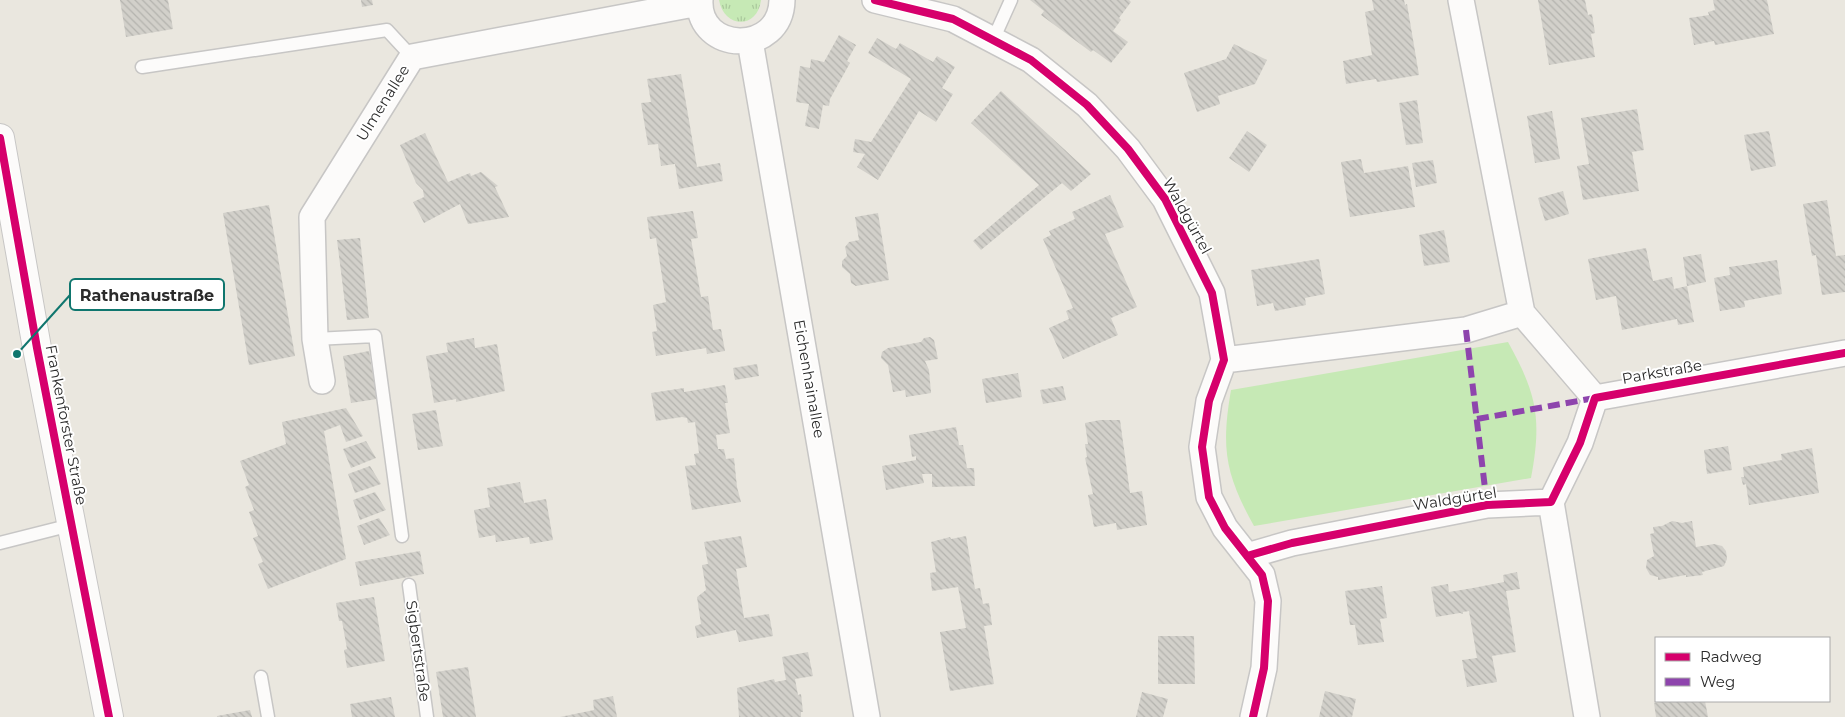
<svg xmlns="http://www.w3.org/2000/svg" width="1845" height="717" font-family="Montserrat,sans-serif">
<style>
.grass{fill:url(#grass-tufts)}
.park{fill:#c6e9b5}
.building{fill:url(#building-back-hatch)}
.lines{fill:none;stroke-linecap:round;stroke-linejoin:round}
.lane-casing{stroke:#c7c6c5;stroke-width:15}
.street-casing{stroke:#c7c6c5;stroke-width:28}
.secondary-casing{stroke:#c7c6c5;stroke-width:30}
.lane{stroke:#fcfbfa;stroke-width:12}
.street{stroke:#fcfbfa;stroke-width:25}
.secondary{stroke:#fcfbfa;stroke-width:28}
.quiet{stroke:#8e44ad;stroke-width:6;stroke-dasharray:12 6;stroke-linecap:butt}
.cycleway-casing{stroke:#fff;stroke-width:11}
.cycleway{stroke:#d6006c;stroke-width:8}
.labels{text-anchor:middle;stroke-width:4;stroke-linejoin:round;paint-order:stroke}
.street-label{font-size:15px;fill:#2b2b2b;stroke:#fff}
.leader{fill:none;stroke:#0f766e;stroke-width:2}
.callout-dot{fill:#0f766e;stroke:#fff;stroke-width:2}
.callout{fill:#fff;stroke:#0f766e;stroke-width:2}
.callout-label{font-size:16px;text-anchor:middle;font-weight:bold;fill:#2b2b2b}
</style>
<defs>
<pattern id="grass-tufts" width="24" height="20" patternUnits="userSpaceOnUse" patternTransform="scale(1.25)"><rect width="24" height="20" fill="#c6e9b5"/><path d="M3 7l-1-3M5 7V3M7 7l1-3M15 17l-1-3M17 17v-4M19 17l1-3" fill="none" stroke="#aac89c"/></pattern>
<pattern id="building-back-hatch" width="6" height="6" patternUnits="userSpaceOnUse" patternTransform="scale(1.25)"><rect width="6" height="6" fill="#d2d0ca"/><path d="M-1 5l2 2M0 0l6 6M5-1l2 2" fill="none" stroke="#b4b3ae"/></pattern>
</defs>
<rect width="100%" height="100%" fill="#eae7df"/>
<!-- grass -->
<path class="grass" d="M719,0H761C758,29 724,29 719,0Z"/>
<!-- park -->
<path class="park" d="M1508,342C1537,394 1542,419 1531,478L1254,526C1225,474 1221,448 1231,390Z"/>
<!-- building -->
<path class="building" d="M120,0H168L173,29L126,37Z
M361,0H372L373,5L362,7Z
M1030,0H1129L1131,2L1119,18L1121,20L1113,31L1128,42L1111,63L1093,50L1091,52L1041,15L1044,11Z
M1372,0H1404L1405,5L1407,4L1419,75L1377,82L1376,79L1346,84L1343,61L1372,55L1365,12L1374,10Z
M1538,0H1585L1588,15L1592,14L1595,33L1591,34L1595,57L1549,65Z
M1713,0H1767L1774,34L1715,45L1714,41L1694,45L1689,18L1709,15L1708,12L1715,10Z
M839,35L856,45L847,61L850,63L830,99L829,106L823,105L819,129L805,126L809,104L796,102L800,66L810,68L811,59L824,62Z
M877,38L896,49L900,43L933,62L937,56L955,67L942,88L953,94L936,122L919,111L878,180L857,167L865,154L853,152L855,139L871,142L911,79L868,53Z
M1234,44L1267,60L1255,84L1218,96L1220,104L1197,112L1184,73L1226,59Z
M681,74L697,167L720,163L723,181L679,189L675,164L661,166L658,144L648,145L641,103L651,102L647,79Z
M1001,91L1091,174L1071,191L1062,183L981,250L973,241L1039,185L971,123Z
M1417,100L1423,143L1406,145L1399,103Z
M1637,109L1644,150L1632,152L1639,191L1583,200L1577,166L1589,164L1581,118Z
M1552,111L1560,159L1535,163L1527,116Z
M1247,131L1267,145L1249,172L1229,158Z
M1769,131L1776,166L1751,171L1744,135Z
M425,133L448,182L470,173L471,176L481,172L498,186L495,187L509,217L468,224L460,204L424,223L413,202L424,197L423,190L416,183L400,145Z
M1361,159L1364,173L1408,166L1415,207L1350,217L1341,162Z
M1433,160L1437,183L1416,187L1412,163Z
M1563,191L1569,214L1545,221L1538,198Z
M1110,195L1124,227L1105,234L1137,307L1111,318L1118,335L1063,359L1049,328L1069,319L1066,311L1073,308L1043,239L1051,235L1049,231L1075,219L1072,212Z
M1827,200L1836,256L1845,255V292L1822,295L1816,255L1812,256L1803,204Z
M269,205L295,356L249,365L223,213Z
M693,211L698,238L691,239L701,297L708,296L713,330L721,329L725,351L707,354L706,348L656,356L652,332L657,331L653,305L666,302L656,238L650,239L647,217Z
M878,213L889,280L856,286L851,283L850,274L842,267V261L847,256L845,247L849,242L859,240L855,217Z
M1444,230L1450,262L1424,266L1419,235Z
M360,238L369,318L347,320L337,240Z
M1646,248L1653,281L1672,277L1674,289L1687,286L1694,322L1678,325L1677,319L1622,330L1616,296L1596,300L1588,259Z
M1701,254L1706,282L1687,286L1683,257Z
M1319,259L1325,294L1305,298L1306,305L1275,311L1273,303L1257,306L1251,270Z
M1777,260L1782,294L1744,301L1745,307L1720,311L1714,278L1730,275L1729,267Z
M930,337L934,340L938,359L925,361L929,370L931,393L906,397L905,390L893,392L888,365L881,358L882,352L888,348L921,342L924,338Z
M474,338L475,348L497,344L505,391L456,402V399L434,403L426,356L448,352L446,343Z
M369,351L377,399L351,403L343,356Z
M757,364L759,376L735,380L733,368Z
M1018,373L1022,397L986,403L982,379Z
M725,385L728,403H725L730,433L716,435L718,449H724L726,459L734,458L737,487L741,502L692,510L685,466L696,465L694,454L699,453L695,422L688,423L687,418L682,417L656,421L651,393L684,388V392Z
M1063,386L1066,400L1043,404L1040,390Z
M346,408L363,436L346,442L340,425L324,431L346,559L268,589L258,564L263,562L253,538L258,536L249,512L254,510L245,487L249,485L240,461L286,444L282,422Z
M436,410L443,446L418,450L412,414Z
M1100,420H1120L1130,493L1142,491L1147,525L1117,530L1116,523L1094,527L1088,495L1093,494L1085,458L1087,457L1085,444H1088L1085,423Z
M956,427L959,445H963L967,468H974L975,486L932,487V474H922L924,483L886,490L882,466L916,460V456L912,457L909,435Z
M366,441L376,458L351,468L343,449Z
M1728,446L1732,470L1707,474L1704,450Z
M1812,448L1819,493L1749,505L1746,484L1743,485L1741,477H1744L1743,467L1782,460L1781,454Z
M370,466L381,484L355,493L348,474Z
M520,482L524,503L546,499L553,540L530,544L529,537L496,542L495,535L479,538L474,510L490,507L487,488Z
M375,492L386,510L360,520L353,500Z
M379,518L390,535L364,545L357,526Z
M1672,521L1682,523L1692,521L1696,547L1714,544L1722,546L1726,551L1727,559L1724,566L1702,572L1703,575L1686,577V575L1658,580V577L1650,575L1646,568L1647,560L1654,556L1650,534L1654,533L1653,527L1662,526Z
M741,536L747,567L736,569L744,618L769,614L773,636L739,642L736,630L697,638L695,626L701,624L697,597L706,590L702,565L708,564L704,542Z
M966,536L975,589L980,588L983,604L989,603L992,625L984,626L994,684L950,691L940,632L966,628L958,587L932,591L930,573L936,572L931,542L950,537L951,539Z
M420,551L424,574L360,586L355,562Z
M1517,572L1520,589L1506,591L1516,652L1492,656L1497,682L1467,687L1462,660L1477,658L1469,611L1463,612V614L1460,613L1436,617L1431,587L1448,584L1449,592L1473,588L1504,582L1503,575Z
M1382,586L1387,618L1380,619L1384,642L1358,645L1355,625H1350L1345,591Z
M374,597L385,661L347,668L344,650L347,649L342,621H339L336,603Z
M1158,636H1194L1195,684H1158Z
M808,652L813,676L795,679L798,695L801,694L803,712H801V717H739L737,688L774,679L775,682L786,680L782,657Z
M468,667L476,717H443L436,672Z
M1325,691L1356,699L1352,717H1319Z
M1142,692L1168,699L1163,717H1136Z
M613,696L617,717H560L594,710L593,700Z
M391,697L395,717H352L350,704Z
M1666,701H1705L1708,717H1656L1654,703Z
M250,710L252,717H217V716Z"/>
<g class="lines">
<!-- lane casing -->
<g class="lane-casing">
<path id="lane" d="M993,40L1011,0
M142,67L387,30L412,57
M315,339L375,336L402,536
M0,543L71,525
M409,585L427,717
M261,677L268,717"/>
</g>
<!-- street casing -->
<g class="street-casing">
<path id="street" d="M700,0C697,53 781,56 782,0
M875,0L953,19L1031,60L1087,105L1128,149L1165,199L1212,293L1224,360L1209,401L1202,447L1209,497L1225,528L1262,575L1268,601L1264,668L1253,717
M1461,0L1522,313L1595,398
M750,41L867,717
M1224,360L1466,330L1522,313
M322,381L315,339L312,217L412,57L699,3
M1595,398L1845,353
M1247,556L1292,543L1487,505L1551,502
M1587,717L1551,502L1580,443L1595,398"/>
</g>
<!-- secondary casing -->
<g class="secondary-casing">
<path id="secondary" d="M0,138L37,348L109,717"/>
</g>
<!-- lane -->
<use href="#lane" class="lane"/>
<!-- street -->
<use href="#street" class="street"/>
<!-- secondary -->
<use href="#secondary" class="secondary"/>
<!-- quiet -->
<path class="quiet" d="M1466,330L1487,505
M1477,419L1595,398"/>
<!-- cycleway casing -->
<g class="cycleway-casing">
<path id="cycleway" d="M875,0L953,19L1031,60L1087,105L1128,149L1165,199L1212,293L1224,360L1209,401L1202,447L1209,497L1225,528L1262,575L1268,601L1264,668L1253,717
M0,138L37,348L109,717
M1247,556L1292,543L1487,505L1551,502L1580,443L1595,398L1845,353"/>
</g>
<!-- cycleway -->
<use href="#cycleway" class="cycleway"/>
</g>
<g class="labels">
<!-- street labels -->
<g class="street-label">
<text transform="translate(383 103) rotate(-58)" y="5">Ulmenallee</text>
<text transform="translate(1187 216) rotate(61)" y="5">Waldgürtel</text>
<text transform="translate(1662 372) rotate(-10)" y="5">Parkstraße</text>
<text transform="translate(809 379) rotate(80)" y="5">Eichenhainallee</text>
<text transform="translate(66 425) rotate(79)" y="5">Frankenforster Straße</text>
<text transform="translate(1455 499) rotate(-9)" y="5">Waldgürtel</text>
<text transform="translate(418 651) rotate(82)" y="5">Sigbertstraße</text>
</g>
</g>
<!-- callouts -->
<path class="leader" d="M17 354L70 295"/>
<circle class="callout-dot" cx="17" cy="354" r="5"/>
<rect class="callout" x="70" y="279" width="154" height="31" rx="5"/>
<g class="callout-label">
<text x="147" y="301">Rathenaustraße</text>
</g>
<!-- legend -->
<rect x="1655" y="637" width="175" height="65" fill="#ffffff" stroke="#aaaaaa"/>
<rect x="1665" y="653" width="25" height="8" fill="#d6006c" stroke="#aaaaaa"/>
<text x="1700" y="662" font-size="15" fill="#2b2b2b">Radweg</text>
<rect x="1665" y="678" width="25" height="8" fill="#8e44ad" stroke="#aaaaaa"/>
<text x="1700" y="687" font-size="15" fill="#2b2b2b">Weg</text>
</svg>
